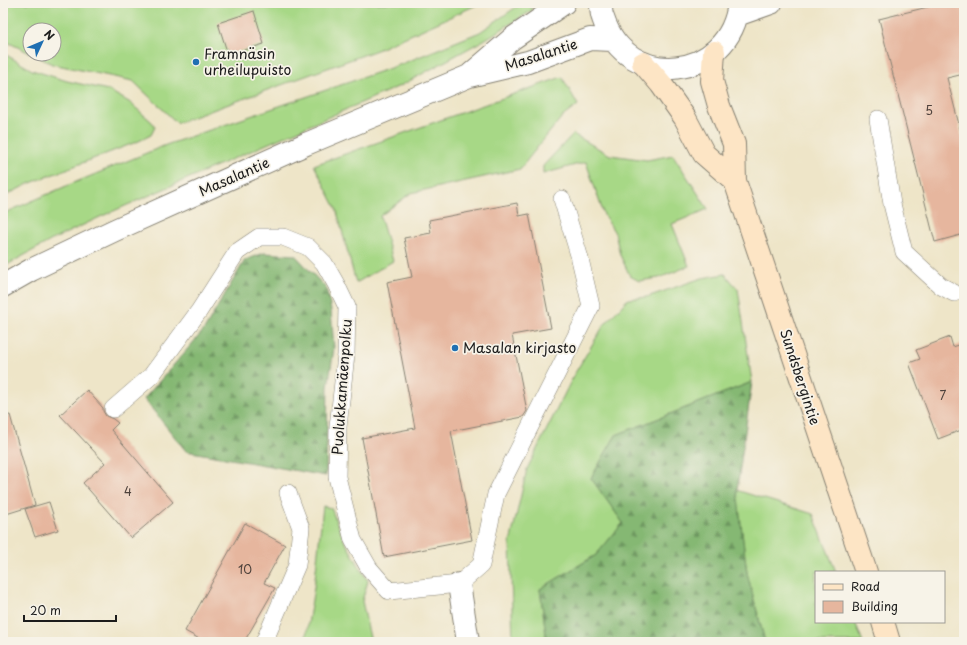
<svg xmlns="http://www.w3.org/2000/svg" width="967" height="645" font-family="'Playpen Sans',sans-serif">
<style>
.grass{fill:#a7d886;stroke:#627a51}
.forest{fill:url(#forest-firs);stroke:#506a48}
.building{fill:#e6b69e}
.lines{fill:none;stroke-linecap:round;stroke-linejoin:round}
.service-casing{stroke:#858072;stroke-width:18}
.minor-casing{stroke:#858072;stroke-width:24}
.tertiary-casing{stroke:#858072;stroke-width:24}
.secondary-casing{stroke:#858072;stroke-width:24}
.service{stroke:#fff;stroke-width:17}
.minor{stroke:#fff;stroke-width:22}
.tertiary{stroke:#fff;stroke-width:22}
.secondary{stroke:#fde5c5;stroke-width:22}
.poi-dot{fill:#1f6fb2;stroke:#f7f3e8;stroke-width:1.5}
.labels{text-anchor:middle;stroke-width:3.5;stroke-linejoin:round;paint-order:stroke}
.number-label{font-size:12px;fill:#4e423c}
.poi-label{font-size:14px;fill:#1c1c1c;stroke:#f7f3e8;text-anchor:start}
.street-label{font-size:14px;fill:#1c1c1c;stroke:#f7f3e8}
</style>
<defs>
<pattern id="forest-firs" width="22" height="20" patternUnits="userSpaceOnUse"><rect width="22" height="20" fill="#85b873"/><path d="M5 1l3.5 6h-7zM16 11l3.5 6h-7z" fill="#6c955e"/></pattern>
</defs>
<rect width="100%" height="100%" fill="#f7f3e8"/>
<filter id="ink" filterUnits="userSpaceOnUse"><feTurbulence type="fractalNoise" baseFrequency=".025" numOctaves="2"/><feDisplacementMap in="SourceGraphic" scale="8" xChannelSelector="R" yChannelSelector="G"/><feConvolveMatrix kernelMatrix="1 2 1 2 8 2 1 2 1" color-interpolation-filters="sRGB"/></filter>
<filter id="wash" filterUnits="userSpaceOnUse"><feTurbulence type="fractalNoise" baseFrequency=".012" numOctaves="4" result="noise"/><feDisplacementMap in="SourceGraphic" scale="16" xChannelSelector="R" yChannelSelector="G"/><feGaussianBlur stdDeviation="0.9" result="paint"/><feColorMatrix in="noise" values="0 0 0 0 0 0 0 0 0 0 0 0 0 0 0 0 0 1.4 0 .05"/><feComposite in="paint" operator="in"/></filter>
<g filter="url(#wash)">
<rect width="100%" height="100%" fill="#eee5c8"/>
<!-- grass -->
<path class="grass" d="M3,3H481L377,50L177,123L133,81L52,64L32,54H54V30H30V53L3,40Z
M522,3H528L533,10L484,40L402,85L100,217L52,240L3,267V214L7,212L64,187L166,145L399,65L480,32Z
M3,53L32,70L67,81L108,90L129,102L152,122L155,127L151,135L139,141L28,184L3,197Z
M562,77L578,105L561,118L520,169L411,193L380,216L393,261L356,283L336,208L314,165Z
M573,134L610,155L647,160L673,155L708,209L672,224L689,266L659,278L639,281L630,276L620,255L615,233L604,215L586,162L543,174V166Z
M725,274L738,289L752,382L616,435L591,478L623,523L596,555L540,589L547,642H513L510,543L527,469L575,373L604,325L628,299L647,297L702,278Z
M736,490L813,514L836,572H816V622H855L863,642H765L747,573Z
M323,506L331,508L344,540L368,581L362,601L371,642H305L314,588Z"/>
<!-- forest -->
<path class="forest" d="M264,253L295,255L326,288L331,310L334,348L328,387L326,476L186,451L144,399L204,330L245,260Z
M752,382L737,490L747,573L765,642H547L540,589L596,555L623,523L591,478L616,435Z"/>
<g id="blocks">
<!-- building -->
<path class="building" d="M944,3H964V74L947,78L964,144V234L935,242L879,19Z
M254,11L264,44L228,55L218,23Z
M517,203L519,216L529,214L551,328L512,335L527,411L523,417L451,431L472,540L384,557L362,438L415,428L387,282L412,277L404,238L431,233L429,220Z
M950,337L953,347L964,343V429L938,439L909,363L920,359L916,350Z
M87,390L103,408V411L106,416L113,419L118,423L111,430L173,502L131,538L83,483L105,463L60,415Z
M10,415L35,505L3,515V416Z
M49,502L58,530L35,537L25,509Z
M245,523L285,545L264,583L275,588L244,642H205L185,631Z"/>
</g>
</g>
<g filter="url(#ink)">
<use href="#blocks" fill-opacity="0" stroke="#858072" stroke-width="1"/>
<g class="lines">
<!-- service casing -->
<g class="service-casing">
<path id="service" d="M878,119L892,204L904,252L941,286L954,293
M113,409L151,376L199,311L237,252L259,237H283L308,247L324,263L336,284L347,307L346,355L338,427L337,477L353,540L369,568L389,591L459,584L481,565L496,494L591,306L579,255L562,199
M264,642L297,565L301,528L288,493"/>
</g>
<!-- minor casing -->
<g class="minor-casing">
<path id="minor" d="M459,584L468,642"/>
</g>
<!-- tertiary casing -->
<g class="tertiary-casing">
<path id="tertiary" d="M601,3C601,8 601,14 603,18C627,92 730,81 739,3
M737,15L771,3
M471,74L513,38L564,3
M3,286L31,270L115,230L306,144L469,76L528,62L590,39L613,40"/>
</g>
<!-- secondary casing -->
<g class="secondary-casing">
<path id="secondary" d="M714,52L712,81L719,106L734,144L735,181L866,572
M643,63L661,84L685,118L704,154L735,181
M883,622L889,642"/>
</g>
<!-- service -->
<use href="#service" class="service"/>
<!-- minor -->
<use href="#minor" class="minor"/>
<!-- tertiary -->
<use href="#tertiary" class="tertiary"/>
<!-- secondary -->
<use href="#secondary" class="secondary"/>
</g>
</g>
<!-- markers -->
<g class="poi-dot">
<circle cx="196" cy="62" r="4"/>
<circle cx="455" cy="348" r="4"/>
</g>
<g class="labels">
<!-- number labels -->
<g class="number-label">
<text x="929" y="115">5</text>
<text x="943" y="400">7</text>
<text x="128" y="496">4</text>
<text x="245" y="574">10</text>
</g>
<!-- poi labels -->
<g class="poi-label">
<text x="204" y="59">Framnäsin<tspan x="204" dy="16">urheilupuisto</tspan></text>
<text x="463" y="353">Masalan kirjasto</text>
</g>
<!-- street labels -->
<g class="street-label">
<text transform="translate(541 55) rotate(-18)" y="5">Masalantie</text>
<text transform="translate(234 177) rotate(-24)" y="5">Masalantie</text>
<text transform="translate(800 377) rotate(72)" y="5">Sundsbergintie</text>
<text transform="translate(342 387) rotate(-86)" y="5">Puolukkamäenpolku</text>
</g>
</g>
<!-- margin -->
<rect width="967" height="645" fill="none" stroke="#f7f3e8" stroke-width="16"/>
<!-- legend -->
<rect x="815" y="571" width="130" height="52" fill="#f7f3e8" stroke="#9f9d96"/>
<rect x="823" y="584" width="20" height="6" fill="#fde5c5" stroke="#9f9d96"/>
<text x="851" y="591" font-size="12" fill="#1c1c1c">Road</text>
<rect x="823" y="601" width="20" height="12" fill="#e6b69e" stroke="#9f9d96"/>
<text x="851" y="611" font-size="12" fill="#1c1c1c">Building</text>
<!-- north arrow -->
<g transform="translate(42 42) rotate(46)"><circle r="19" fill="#f7f3e8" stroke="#9f9d96"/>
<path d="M0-3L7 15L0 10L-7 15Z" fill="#1f6fb2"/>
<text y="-6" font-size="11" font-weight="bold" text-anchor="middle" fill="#1c1c1c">N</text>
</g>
<!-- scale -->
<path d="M24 615v6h92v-6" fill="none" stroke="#1c1c1c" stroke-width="2"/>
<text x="30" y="615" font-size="12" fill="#1c1c1c" stroke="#f7f3e8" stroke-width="3" paint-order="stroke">20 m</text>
</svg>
